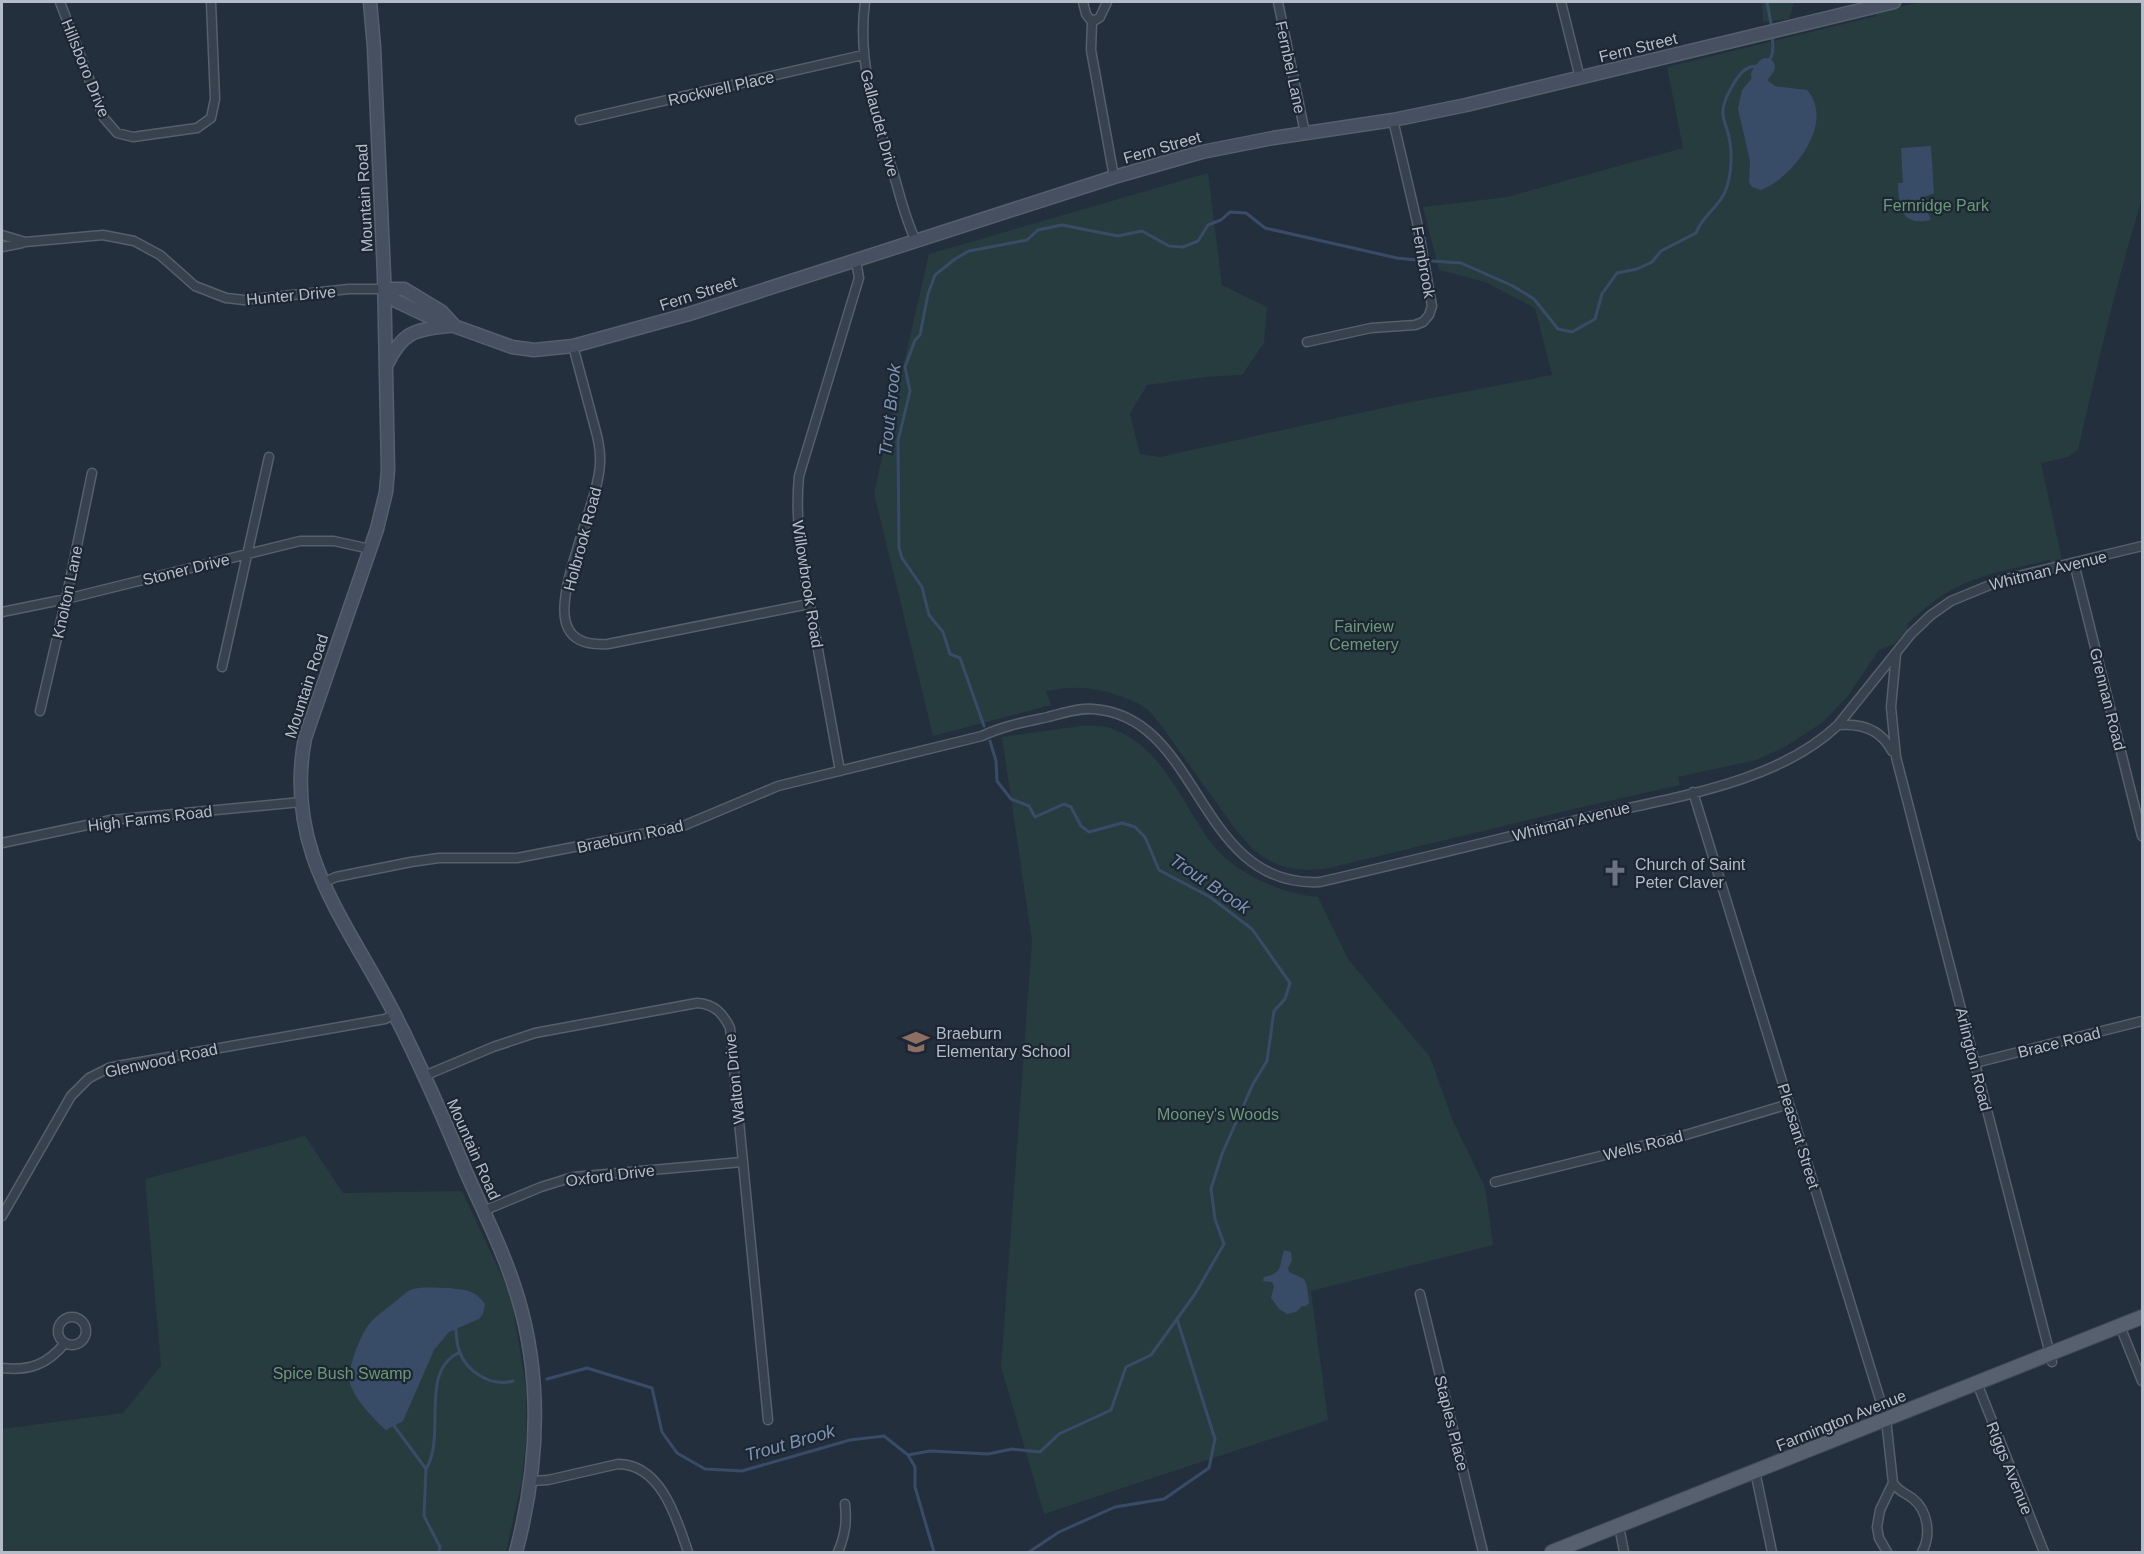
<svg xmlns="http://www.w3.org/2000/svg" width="2144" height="1554" font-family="Helvetica,sans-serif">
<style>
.green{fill:#263c3f}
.water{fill:#394c67}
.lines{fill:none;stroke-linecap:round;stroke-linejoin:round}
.stream{stroke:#394c67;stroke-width:3}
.river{stroke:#394c67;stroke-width:18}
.street-casing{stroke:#565f6c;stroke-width:11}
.secondary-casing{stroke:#565f6c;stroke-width:15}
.primary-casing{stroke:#414a57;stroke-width:16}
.street{stroke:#38414e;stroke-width:8}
.secondary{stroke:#465061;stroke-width:12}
.primary{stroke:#56606e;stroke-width:14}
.labels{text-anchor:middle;stroke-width:4.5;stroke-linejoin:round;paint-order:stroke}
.street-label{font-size:16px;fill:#b4bcc9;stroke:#1d2633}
.park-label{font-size:16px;fill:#6b9a76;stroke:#1d2633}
.poi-label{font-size:16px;fill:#b4bcc9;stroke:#1d2633;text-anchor:start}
.water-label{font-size:18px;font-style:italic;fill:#7c92b1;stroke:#1d2633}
</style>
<rect width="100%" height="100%" fill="#242f3e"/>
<!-- green -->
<path class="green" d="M1762,2H1794L1789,19L1763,22Z
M1921,2H2142V202H2141C2116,284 2097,367 2078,450L2068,457L2041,463L2062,560L2052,563L2049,560C2017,568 1984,573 1955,588C1937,597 1922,611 1907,624L1908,630L1894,644L1879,650L1847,697L1822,723L1783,748L1756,760L1678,777L1680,785L1578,808L1325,869C1266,875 1247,846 1216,802C1201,782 1187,762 1173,742C1165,732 1155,714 1144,707C1126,696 1099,688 1078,688C1068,687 1056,690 1046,691L1051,705L933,736L874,493L929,254L1208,173L1222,285L1267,307L1264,343L1242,375L1205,377L1147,385L1130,414L1140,454L1160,457L1401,404L1552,375L1535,308L1485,282L1439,270L1423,207L1507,197L1683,148L1667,67L1876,16L1877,12Z
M1081,726C1090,726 1104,725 1113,729C1164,748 1182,805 1213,845C1236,874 1282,894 1318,897L1348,959L1430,1057L1453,1121L1485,1187L1493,1245L1311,1291L1328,1420L1044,1514L1001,1367L1032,941L1002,737Z
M305,1136L343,1193L462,1191L511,1296L526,1388V1444L521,1484L506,1552H2V1429L123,1413L161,1366L145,1179Z"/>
<!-- water -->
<path class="water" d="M1757,72L1775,86L1807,90C1836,122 1793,178 1761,190L1752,187L1749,182L1750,161L1738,109L1742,90Z
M1931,146L1934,193L1922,198L1931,220C1900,227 1899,206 1898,183H1903L1901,148Z
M1284,1250L1291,1252L1292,1261L1288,1268L1289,1272L1304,1279L1307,1286L1309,1303L1306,1306H1302L1296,1312L1287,1314L1279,1309L1271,1298L1274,1286L1272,1282L1263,1281L1264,1277C1284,1273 1279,1265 1284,1250Z
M448,1288C465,1290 474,1289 485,1304L483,1314L479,1319L449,1332L434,1350L403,1421L386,1430C375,1421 353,1397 350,1383C347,1369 361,1332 371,1322C378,1314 388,1308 396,1301C400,1298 406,1292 410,1290C421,1286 437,1288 448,1288Z"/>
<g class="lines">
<!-- stream -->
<path class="stream" d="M1767,2L1772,29
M1432,261L1461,263L1513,286L1534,299L1558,329L1572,332L1595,319L1602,294L1617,273L1637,269L1652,262L1661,251L1696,233C1701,217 1718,208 1725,192C1732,175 1733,151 1728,133C1726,125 1722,118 1723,111C1723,100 1738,72 1748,68C1753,65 1760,66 1766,67C1773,56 1774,49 1772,36
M984,726L960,658L950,654L943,632L929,615L922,587L902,558L899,548L898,441L910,391L905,367L915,340L920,335L928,294L935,275L955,259L969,251L1027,240L1038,230L1062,225L1118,236L1142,231L1169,246L1183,247L1198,241L1208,225L1221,220L1230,212L1246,213L1265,228L1397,258L1416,260
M455,1326C457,1333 456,1342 459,1350C466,1372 491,1387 513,1381
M547,1379L587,1368L652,1388L662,1432L677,1453L705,1469L742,1471L850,1440L884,1436L908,1455L930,1451L988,1454L1012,1449L1040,1452L1059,1434L1111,1410L1126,1367L1151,1355L1195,1294L1224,1244L1215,1219L1211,1189L1222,1154L1253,1084L1267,1061L1274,1011L1285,999L1290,983L1252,929L1210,897L1159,870L1145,837L1135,827L1122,823L1089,832L1081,826L1071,807L1064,804L1035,817L1029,806L1011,799L997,781L996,761L990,741
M392,1423L426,1469L424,1516L440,1547L439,1552
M908,1455L915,1467V1487L934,1552
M426,1469C447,1435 418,1371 460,1352
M1029,1552L1059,1532L1115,1507L1164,1499L1209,1468L1215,1439L1177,1319"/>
<!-- river -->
<path class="river" d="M1760,75L1766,67"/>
<!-- street casing -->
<g class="street-casing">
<path id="street" d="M60,2L104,118L117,133L133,137L197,128L211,118L215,99L211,2
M865,2C857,61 875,115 893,172C900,195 905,219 916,241
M1083,2L1086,14L1092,22L1091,50L1114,177
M1278,2L1305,133
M1561,2L1580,78
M1092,22L1100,17L1107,2
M580,120L863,55
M2,235L25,242L103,235L134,241L160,255L195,286L226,298L244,300L349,289H385
M2,247L22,243
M1307,342L1371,328L1415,325L1423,322L1429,315L1432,306L1417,222L1393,120
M573,346C579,368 585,391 591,413C595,429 601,445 600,463C599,503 551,596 568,628C575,643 593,645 608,644L809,604
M2074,563L2142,836
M2,612L66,599L300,541H334L370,549
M1896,654L1891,707L1896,757L2052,1362
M222,667L269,457
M40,711L66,599L92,473
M1838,725C1861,723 1881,729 1892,751
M840,771C831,721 822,671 813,622C804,573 794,525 799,476L859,278L856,261
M1693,792L1886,1419L1893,1483L1880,1510L1877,1527L1879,1538L1887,1552
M2,843L111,820L301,802
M322,883L336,877L411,862L439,858H517L683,826L778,786L982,736C1003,726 1025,722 1048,717C1062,713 1078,708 1093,709C1202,716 1196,888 1320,882C1407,862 1494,840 1581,819C1664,798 1774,786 1838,725L1911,634L1931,615L1951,601L2002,580L2142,546
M1975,1063L2142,1021
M424,1076L493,1047L535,1033L697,1003C714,1004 723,1013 730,1028L768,1420
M1495,1182L1682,1136L1789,1104
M483,1211L541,1187L573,1177L742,1162
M2,1216L71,1096L89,1078L109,1068L123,1065L385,1019L395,1014
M1420,1294L1483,1552
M58 1331a14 14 0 1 1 28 0a14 14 0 1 1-28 0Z
M2120,1326L2142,1381
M2,1368C29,1371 47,1365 65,1343
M1977,1383L2044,1552
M1755,1471L1772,1552
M531,1481L548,1480L618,1464C661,1464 677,1519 688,1552
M1893,1483C1898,1491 1905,1493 1912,1498C1929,1511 1931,1536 1922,1552
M1619,1526L1624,1552
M838,1552C845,1535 847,1523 845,1504"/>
</g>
<!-- secondary casing -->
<g class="secondary-casing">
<path id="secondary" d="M370,2L374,47L384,275L388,470L386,492L377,529L305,738C283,852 348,922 395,1015C421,1066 444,1119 466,1172C484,1213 505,1254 518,1298C543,1382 538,1469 516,1552
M385,289L396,301L432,318L512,347L534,350L573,346L689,314L1114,177L1202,152L1273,138L1393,120L1466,105L1894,2
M385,289H404L442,312L453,324
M387,364C403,331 415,330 449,326"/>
</g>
<!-- primary casing -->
<g class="primary-casing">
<path id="primary" d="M1552,1552L2142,1317"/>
</g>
<!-- street -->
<use href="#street" class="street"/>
<!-- secondary -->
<use href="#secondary" class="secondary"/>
<!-- primary -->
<use href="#primary" class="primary"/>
</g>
<!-- icons -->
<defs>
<g id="church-bare" transform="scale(2.07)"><path d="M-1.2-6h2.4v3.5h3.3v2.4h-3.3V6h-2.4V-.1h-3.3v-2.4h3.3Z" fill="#6b7280" stroke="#1d2633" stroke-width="2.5" paint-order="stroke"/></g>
<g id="school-bare" transform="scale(2.07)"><path d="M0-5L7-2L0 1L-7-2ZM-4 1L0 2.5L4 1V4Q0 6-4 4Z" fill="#8d6e63" stroke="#1d2633" stroke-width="2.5" paint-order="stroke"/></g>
</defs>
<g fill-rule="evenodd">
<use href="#church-bare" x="1615" y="873"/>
<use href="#school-bare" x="916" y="1042"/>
</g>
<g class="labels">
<!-- street labels -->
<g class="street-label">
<text transform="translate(1638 47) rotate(-14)" y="6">Fern Street</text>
<text transform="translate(1291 67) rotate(78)" y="6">Fernbel Lane</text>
<text transform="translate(86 68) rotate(68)" y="6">Hillsboro Drive</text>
<text transform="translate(721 88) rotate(-13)" y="6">Rockwell Place</text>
<text transform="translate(880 123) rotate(75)" y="6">Gallaudet Drive</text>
<text transform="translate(1162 147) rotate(-16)" y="6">Fern Street</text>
<text transform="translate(364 198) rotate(-93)" y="6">Mountain Road</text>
<text transform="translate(1424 262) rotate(80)" y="6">Fernbrook</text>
<text transform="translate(698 293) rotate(-18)" y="6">Fern Street</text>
<text transform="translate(291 295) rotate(-5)" y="6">Hunter Drive</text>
<text transform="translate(582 539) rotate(-75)" y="6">Holbrook Road</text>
<text transform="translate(186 569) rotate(-14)" y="6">Stoner Drive</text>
<text transform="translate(2048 570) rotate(-14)" y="6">Whitman Avenue</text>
<text transform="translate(808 584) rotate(81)" y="6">Willowbrook Road</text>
<text transform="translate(67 592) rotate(-78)" y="6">Knolton Lane</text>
<text transform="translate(306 686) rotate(-72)" y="6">Mountain Road</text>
<text transform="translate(2108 699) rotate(76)" y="6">Grennan Road</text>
<text transform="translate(150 818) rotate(-7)" y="6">High Farms Road</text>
<text transform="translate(1571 821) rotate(-14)" y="6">Whitman Avenue</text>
<text transform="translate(630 836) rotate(-12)" y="6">Braeburn Road</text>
<text transform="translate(2059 1042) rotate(-14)" y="6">Brace Road</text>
<text transform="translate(1974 1059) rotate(76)" y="6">Arlington Road</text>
<text transform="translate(161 1060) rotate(-12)" y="6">Glenwood Road</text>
<text transform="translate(734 1079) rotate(-96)" y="6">Walton Drive</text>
<text transform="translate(1799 1136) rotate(73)" y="6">Pleasant Street</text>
<text transform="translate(1643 1145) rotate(-14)" y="6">Wells Road</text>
<text transform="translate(474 1149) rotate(66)" y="6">Mountain Road</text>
<text transform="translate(610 1175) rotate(-7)" y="6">Oxford Drive</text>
<text transform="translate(1841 1420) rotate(-22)" y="6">Farmington Avenue</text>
<text transform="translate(1452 1423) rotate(76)" y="6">Staples Place</text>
<text transform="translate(2010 1468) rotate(68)" y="6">Riggs Avenue</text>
</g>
<!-- park labels -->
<g class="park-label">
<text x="1936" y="211">Fernridge Park</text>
<text x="1364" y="632">Fairview<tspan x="1364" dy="18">Cemetery</tspan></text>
<text x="1218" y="1120">Mooney's Woods</text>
<text x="342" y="1379">Spice Bush Swamp</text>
</g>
<!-- poi labels -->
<g class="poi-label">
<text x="1635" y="870">Church of Saint<tspan x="1635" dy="18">Peter Claver</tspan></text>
<text x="936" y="1039">Braeburn<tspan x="936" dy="18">Elementary School</tspan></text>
</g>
<!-- water labels -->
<g class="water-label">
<text transform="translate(890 410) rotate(-84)" y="6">Trout Brook</text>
<text transform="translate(1210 884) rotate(34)" y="6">Trout Brook</text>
<text transform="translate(790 1443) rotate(-16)" y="6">Trout Brook</text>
</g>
</g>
<!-- border -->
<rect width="2144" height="1554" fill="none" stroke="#b4bcc9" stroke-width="6"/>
</svg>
